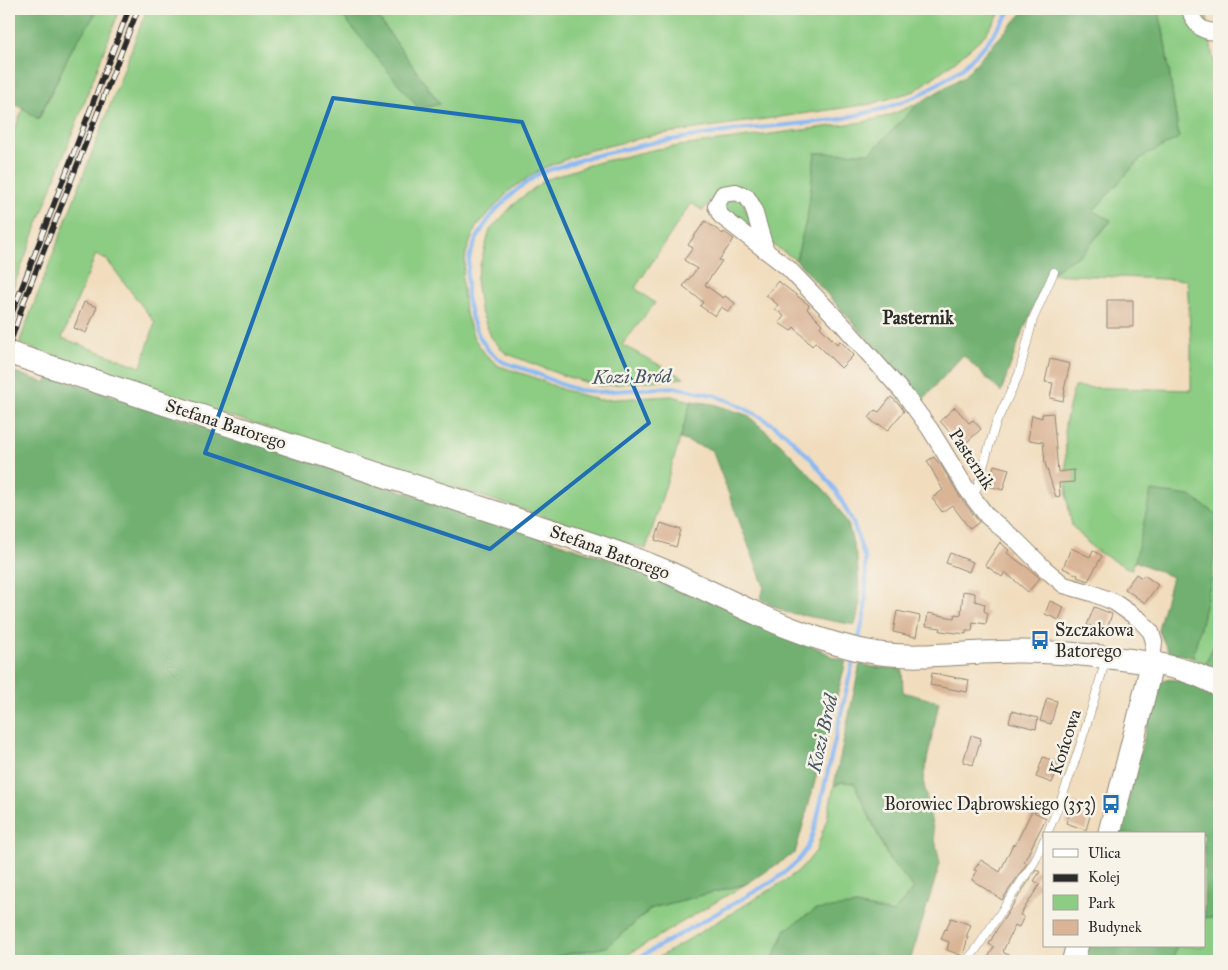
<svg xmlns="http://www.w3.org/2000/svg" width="1228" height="970" font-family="'IM FELL Great Primer',serif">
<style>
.green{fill:#8ccc83;stroke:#5c7c57;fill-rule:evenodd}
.forest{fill:#71b071;stroke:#4e6e4e}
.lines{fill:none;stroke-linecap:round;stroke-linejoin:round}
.stream{stroke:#88b9f4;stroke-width:4}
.building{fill:#d9b495}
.lane-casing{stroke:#8e8474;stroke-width:9}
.street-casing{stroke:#8e8474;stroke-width:18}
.secondary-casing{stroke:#8e8474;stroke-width:24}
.lane{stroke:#fff;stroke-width:8}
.street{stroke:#fff;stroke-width:16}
.secondary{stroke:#fff;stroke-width:22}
.rail-casing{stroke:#2b2b2b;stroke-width:5.5}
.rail{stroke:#f7f3e8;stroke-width:4;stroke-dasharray:11;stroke-linecap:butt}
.marked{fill:none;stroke:#1f6fb2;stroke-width:4;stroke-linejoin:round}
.labels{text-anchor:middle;stroke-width:5;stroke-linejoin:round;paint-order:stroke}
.street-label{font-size:18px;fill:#2b2b2b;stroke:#f7f3e8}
.poi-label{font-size:18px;fill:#2b2b2b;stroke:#f7f3e8;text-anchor:start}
.neighbourhood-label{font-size:19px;font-weight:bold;fill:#2b2b2b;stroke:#f7f3e8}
.water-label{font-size:19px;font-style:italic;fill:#475667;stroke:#f7f3e8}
</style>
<rect width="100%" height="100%" fill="#f7f3e8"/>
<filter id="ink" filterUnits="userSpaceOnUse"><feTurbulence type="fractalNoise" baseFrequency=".02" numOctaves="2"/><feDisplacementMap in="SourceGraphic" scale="10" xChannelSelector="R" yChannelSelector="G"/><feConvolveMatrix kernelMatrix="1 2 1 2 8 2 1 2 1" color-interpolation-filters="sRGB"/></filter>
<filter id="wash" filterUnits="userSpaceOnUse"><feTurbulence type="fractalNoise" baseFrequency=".0096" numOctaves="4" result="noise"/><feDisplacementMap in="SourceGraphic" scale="20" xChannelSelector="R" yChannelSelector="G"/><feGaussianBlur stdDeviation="1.12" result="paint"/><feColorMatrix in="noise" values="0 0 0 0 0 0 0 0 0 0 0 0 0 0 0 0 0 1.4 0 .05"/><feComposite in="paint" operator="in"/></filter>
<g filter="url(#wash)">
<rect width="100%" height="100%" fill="#f1ddbd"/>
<!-- green -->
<path class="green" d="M97,9H120L9,299V144L23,108L39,119L72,49L94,16Z
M147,9H337L419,108L440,104L372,9H1003L984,36L954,62L915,91L871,104L654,135L587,151L541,169L510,190L476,227L466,253L462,280L465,311L474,338L486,355L499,366L533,377L561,389L599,400L672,396L691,401L680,439L646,549L136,386L32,355L34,349L19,343ZM96,254L107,260L155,323L141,367L62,338Z
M1158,9H1206L1219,103V634L1205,665L1193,658L1211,580L1135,561L1131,570L1095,550L1072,526L1067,499L1065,424L1074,387L1191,390V343L1187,280L1048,274L1084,252L1111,221L1093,211L1142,157L1179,138L1163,29Z
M919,103L870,154L815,153L808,213L796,260L772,244L750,193L710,201L703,211L691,203L635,288L655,303L622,345L684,378L600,386L564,376L505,353L491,337L480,309L476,279L490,230L517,201L545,180L592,164L657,149L863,122L888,116Z
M742,199L756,236L725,212L724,201Z
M842,782L854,783L889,860L914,888L893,913L856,905L786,929L772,961H653L786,880L803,867L816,851L827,819L834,786Z
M746,884L617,961H551L558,956L607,947L652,908Z
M1219,909V961H1172L1177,946H1204V917L1212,918Z"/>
<!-- forest -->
<path class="forest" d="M9,9H97L94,16L72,49L38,119L23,108L9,103Z
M337,9H372L440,104L419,109Z
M1026,9H1158L1163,29L1179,138L1142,157L1093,211L1111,220L1084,252L1048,275L1020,338L1001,392L963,355L920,403L912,391L848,317L796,260L808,213L815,153H870L919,103L964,76Z
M9,370L46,383L50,375L632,567L821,650L833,657L846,661L809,804L795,853L746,884L652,908L607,947L558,956L551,961H9Z
M691,401L713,404L747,415L781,444L831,497L848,524L857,559L860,604L855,625L785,612L761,599L764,586L712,450L680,439Z
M1151,491L1190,496L1218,515L1211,580L1193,658L1168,651L1158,629L1172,577L1135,561Z
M1219,634V673L1205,665Z
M860,664L873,667L902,669L903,692L939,702L923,780L940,864L910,961H772L786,929L815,910L856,905L893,913L914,888L890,860L854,783L842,782L834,786Z
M1167,679C1186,680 1204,689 1219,699V779L1211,804L1219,808V890L1217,896L1219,897V909L1212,918L1204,917V834H1119L1158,684Z
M1087,946H1177L1172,961H1083Z"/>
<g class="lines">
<!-- stream -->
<path class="stream" d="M858,643L865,611L866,584L865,559L853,522L836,491L812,460L786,434L763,418L736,404L714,395L673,387L599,392L578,390L560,384L533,372L503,362L489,351L479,336L472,319L467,297V275L470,255L476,240L484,226L496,210L514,192L540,173L589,157L656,142L738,130L836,120L886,108L920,95L960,70L986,44L1012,9
M633,961L775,880C789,869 803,859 810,842C812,836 814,829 816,823L854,657"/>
</g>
<g id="blocks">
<!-- building -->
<path class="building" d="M705,221L723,234L724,232L734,239L719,260L722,261L705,285L723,298L725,296L735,303L729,312L721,307L715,316L700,306L703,302L683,286L697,269L684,260L693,248L688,245Z
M778,281L809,305L807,309L822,324L820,327L837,344L840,341L854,355L841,368L815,342L812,346L794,327L791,331L779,323L784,316L775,309L778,305L766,295Z
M1107,300H1133V327H1107Z
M84,302L97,307L86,333L74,328Z
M1050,359L1070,364L1064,390H1065L1063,401L1050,398L1053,383L1045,382Z
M891,397L899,404L904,411L887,431L879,424L878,426L869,418L875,410L879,412Z
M955,407L969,423L973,420L981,429L966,443L958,433L954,437L940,421Z
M1053,413L1058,472L1074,470V482L1059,483L1060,496L1056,497L1045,463L1043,442L1028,440L1032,415L1042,418V414Z
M934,457L942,467L960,497L979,522L970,529L952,505L942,512L932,498L943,490L927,461Z
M994,465L1009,469L1003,490L989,486Z
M661,523L681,530L676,547L655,540Z
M1000,542L1009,550L1007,553L1028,568L1040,578L1028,592L1005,572L1002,577L985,565Z
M1071,548L1090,557L1093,550L1102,556L1088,581L1077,577L1078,575L1063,568Z
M950,553L973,562L969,572L946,563Z
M1136,574L1142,578L1144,575L1158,585L1145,603L1125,589Z
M963,591L975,593V601L985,604L984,611L988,613L986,624L973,622L972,631H966V634L940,631L941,628L926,626L928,613L954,618L955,614L961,615Z
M1050,601L1064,607L1059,620L1045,614Z
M1094,607L1112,614L1106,632L1087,625Z
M897,611L920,616L916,637L893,632Z
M932,673L969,680L967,692L930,685Z
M1047,698L1057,701L1051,724L1040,721Z
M1012,711L1038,718L1036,729L1009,722Z
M971,735L981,738L973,765L963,762Z
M1043,757L1060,763L1052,783L1036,777Z
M1073,803L1092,809L1086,830L1066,823Z
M1032,811L1046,818L1024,862L1027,863L1002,900L972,880L977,871L974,870L981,860L1000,872L1013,844L1015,845Z
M1036,870L1040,872L1034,881L1040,884L1020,915L1024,917L1019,927L1015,925L1003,951L1004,952V953L1020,961H986L994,947L989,944L997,929Z
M951,918L971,925L966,937H968L963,956L947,950L949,942L941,939L945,929L946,930Z"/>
</g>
</g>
<g filter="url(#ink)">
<use href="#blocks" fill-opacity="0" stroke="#8e8474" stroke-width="1"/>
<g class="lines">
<!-- lane casing -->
<g class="lane-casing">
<path id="lane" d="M972,497L977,488L996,423L1019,374L1033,319L1054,272
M1047,834C1072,777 1089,718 1106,659
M966,961L975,951L1035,861L1044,840"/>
</g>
<!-- street casing -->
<g class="street-casing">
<path id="street" d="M1190,9C1193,24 1203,34 1219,31
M766,251L753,207L747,197L736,192L723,194L716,206L721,216L788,268L843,325L905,395L930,429L968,491L987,516L1017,541L1044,568L1064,585L1092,593L1114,602L1140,620L1151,632L1154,642L1152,663"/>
</g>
<!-- secondary casing -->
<g class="secondary-casing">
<path id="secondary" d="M9,353L583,541C613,551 643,561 672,574C738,604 803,641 876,653C916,659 957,653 997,652C1036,650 1075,653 1114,658C1152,663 1187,666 1219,686
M1109,834L1138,721L1152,663
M1073,961L1077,946"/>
</g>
<!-- lane -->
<use href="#lane" class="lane"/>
<!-- street -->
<use href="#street" class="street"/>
<!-- secondary -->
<use href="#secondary" class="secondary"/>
<!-- rail casing -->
<g class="rail-casing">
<path id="rail" d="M9,321L129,9
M9,347L23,304L138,9"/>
</g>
<!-- rail -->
<use href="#rail" class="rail"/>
</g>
</g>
<!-- marked area -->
<path class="marked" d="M333,98L522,122L649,423L490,549L205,453Z"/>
<!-- icons -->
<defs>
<g id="bus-bare" transform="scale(1.5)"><path d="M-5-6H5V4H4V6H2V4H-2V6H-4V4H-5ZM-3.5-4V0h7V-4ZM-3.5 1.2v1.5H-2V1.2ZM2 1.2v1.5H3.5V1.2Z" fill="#1f6fb2" stroke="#f7f3e8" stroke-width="2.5" paint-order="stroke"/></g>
</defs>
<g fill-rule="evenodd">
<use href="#bus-bare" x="1040" y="640"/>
<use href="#bus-bare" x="1111" y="804"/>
</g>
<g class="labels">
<!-- street labels -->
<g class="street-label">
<text transform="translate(226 424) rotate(18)" y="6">Stefana Batorego</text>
<text transform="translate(972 459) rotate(57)" y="6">Pasternik</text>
<text transform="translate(610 552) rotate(20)" y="6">Stefana Batorego</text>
<text transform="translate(1065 742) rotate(-72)" y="6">Końcowa</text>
</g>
<!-- poi labels -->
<g class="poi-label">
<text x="1055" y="636">Szczakowa<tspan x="1055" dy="21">Batorego</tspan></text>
<text x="1096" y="810" text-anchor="end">Borowiec Dąbrowskiego (353)</text>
</g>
<!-- neighbourhood labels -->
<g class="neighbourhood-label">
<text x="918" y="324">Pasternik</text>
</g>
<!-- water labels -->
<g class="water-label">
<text transform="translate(632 376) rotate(-1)" y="7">Kozi Bród</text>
<text transform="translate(822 733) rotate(-77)" y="7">Kozi Bród</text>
</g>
</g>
<!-- margin -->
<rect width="1228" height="970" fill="none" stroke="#f7f3e8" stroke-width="30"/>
<!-- legend -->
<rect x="1043" y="832" width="162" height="115" fill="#f7f3e8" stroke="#a5a39c"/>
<rect x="1053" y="849" width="25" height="8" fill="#ffffff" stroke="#a5a39c"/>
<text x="1088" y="858" font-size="15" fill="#2b2b2b">Ulica</text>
<rect x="1053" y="874" width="25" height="8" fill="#2b2b2b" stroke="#a5a39c"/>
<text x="1088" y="882" font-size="15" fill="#2b2b2b">Kolej</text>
<rect x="1053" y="895" width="25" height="15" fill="#8ccc83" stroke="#a5a39c"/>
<text x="1088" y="908" font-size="15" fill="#2b2b2b">Park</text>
<rect x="1053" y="920" width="25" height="15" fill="#d9b495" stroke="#a5a39c"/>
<text x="1088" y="932" font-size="15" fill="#2b2b2b">Budynek</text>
</svg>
